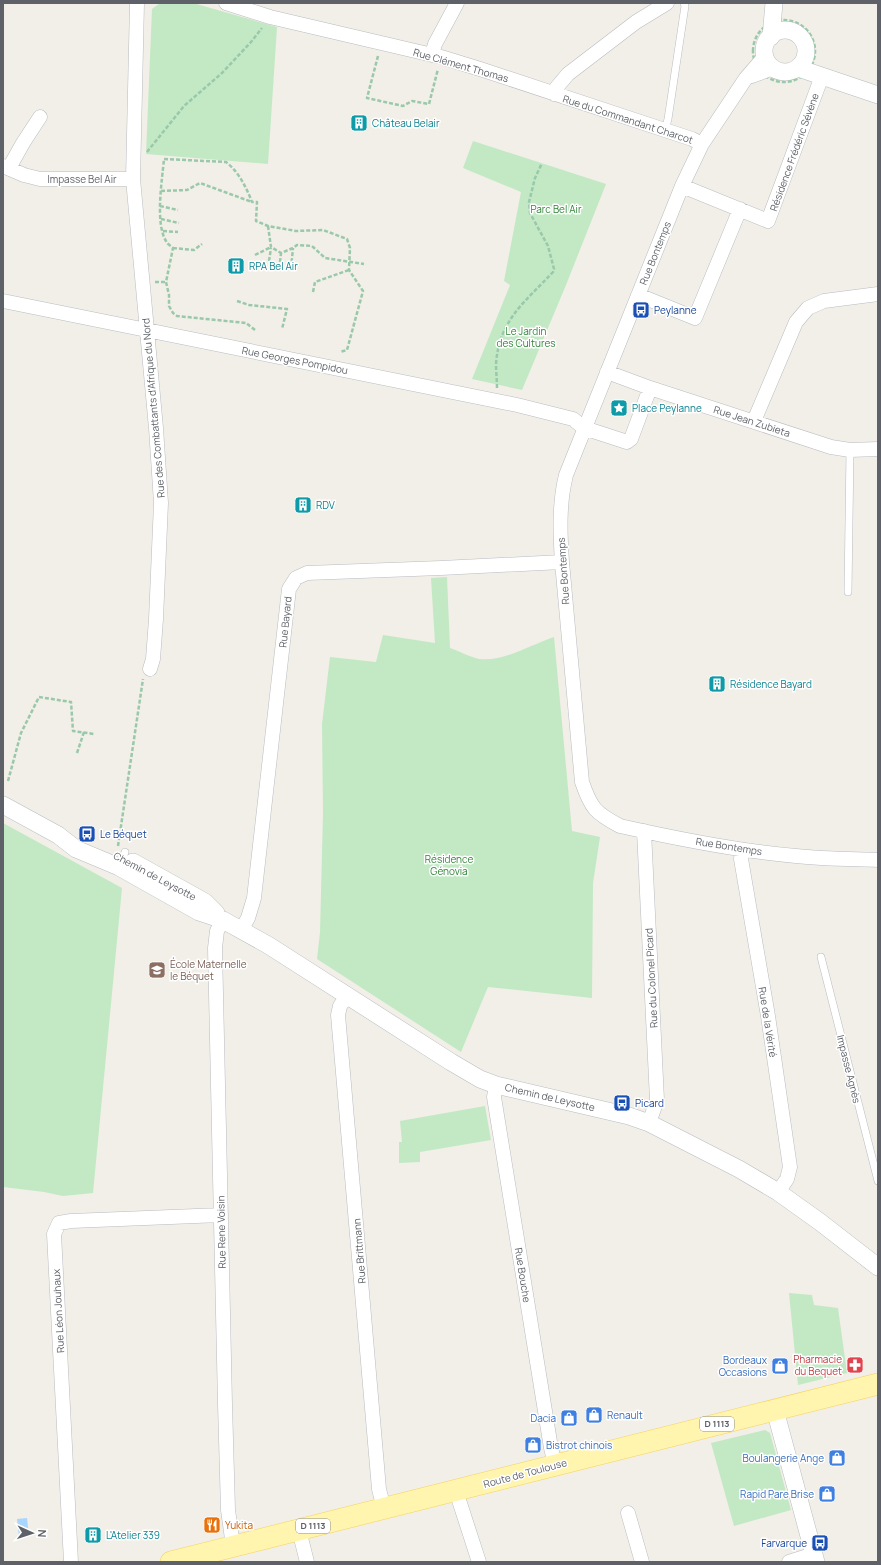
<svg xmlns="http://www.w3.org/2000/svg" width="881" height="1565" font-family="Manrope,sans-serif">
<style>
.green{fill:#c2e9c4}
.water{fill:#a9d6ff}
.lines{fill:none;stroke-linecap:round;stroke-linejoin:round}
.service-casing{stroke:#b9bcc1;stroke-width:8}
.minor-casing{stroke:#b9bcc1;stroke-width:15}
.tertiary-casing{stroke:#b9bcc1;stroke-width:18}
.primary-casing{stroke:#f8d259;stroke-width:22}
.path{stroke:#9ac8aa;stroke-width:2.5;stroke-dasharray:4 2;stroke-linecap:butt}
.service{stroke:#fff;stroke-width:7}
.minor{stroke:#fff;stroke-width:14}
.tertiary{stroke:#fff;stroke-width:17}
.primary{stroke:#fff5ae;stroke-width:21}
.labels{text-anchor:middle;stroke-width:3;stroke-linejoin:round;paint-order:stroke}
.shield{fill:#fff;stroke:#8e9195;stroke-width:1}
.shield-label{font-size:9px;font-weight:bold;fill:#5e6268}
.street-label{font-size:10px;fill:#5e6268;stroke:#fff}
.culture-label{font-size:10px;fill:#0d838f;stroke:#fff;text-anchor:start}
.park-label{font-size:10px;fill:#308338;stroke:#fff}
.transit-label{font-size:10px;fill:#164399;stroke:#fff;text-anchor:start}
.education-label{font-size:10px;fill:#785e54;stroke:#fff;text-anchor:start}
.health-label{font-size:10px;fill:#be3a42;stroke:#fff;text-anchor:end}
.shop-label{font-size:10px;fill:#366cbe;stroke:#fff;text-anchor:end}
.food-label{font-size:10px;fill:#c56008;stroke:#fff;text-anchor:start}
</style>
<rect width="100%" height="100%" fill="#f1efe7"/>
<!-- green -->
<path class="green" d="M160,3H193L277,27L268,164L146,154L152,9Z
M473,141L606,184L566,285L522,390L472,379L510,285L504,281L521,192L463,168Z
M447,577L450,648C459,651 470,657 479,659C504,662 530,645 554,637L572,831L600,837L593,883L592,998L488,987L461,1052L317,959L320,933L323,813L322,724L330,657L376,662L383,635L435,643L431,578Z
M3,823L122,888L93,1193L63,1196L44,1192L3,1187Z
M485,1106L491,1140L420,1152V1162L399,1163V1142H402L400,1121Z
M789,1293L812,1295L814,1305L838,1308L847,1373L798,1385Z
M765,1430L770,1433L791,1510L734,1526L711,1443Z"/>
<!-- water -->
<path class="water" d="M27,1518L29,1536L19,1537L17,1519Z"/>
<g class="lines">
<!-- service casing -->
<g class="service-casing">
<path id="service" d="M665,130L668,119L685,6L684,3
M848,592L850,450
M120,867L125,852
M821,957L878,1181"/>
</g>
<!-- minor casing -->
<g class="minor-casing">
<path id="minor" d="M137,3L133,179L156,428L161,503L156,619L153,659L150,669
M226,3L270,17L441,57L480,69L692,139L702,144
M432,55L435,44L457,3
M765,56L746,78L702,144L682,186L566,475C559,503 560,532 562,562L582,782C591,808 595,813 620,826C678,839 737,851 796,856C823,859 851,859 878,860
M752,76L773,68
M554,94L557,87L568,74L636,22L667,3
M3,166L24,175L40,179H133
M9,168L23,143L40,117
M682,186L768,221L822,76
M638,295L695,318L740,209
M3,301L517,405L573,419L584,428L627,442L631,439L650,388
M607,372L650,388L831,447L850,450L878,449
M754,421L796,322L808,308L824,301L878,294
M644,831L657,1100L649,1123
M742,850L741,859L768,1016L790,1167L787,1179L778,1192
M223,920L217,931L215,948L225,1404L228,1510L233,1546
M241,930L248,918L254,898L289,589L296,578L307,573L441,568L562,562
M347,996L340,1006L338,1015L379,1489L384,1509
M496,1085L494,1097L551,1448L555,1464
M456,1491L479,1562
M628,1513L642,1562
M299,1530L307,1562
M71,1562L54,1234L59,1223L71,1221L221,1215
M789,1562L814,1554"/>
</g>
<!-- tertiary casing -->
<g class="tertiary-casing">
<path id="tertiary" d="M764 51a21 21 0 1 1 42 0a21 21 0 1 1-42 0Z
M771,37L774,3
M798,68L878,95
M3,805L58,835L76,849L119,867L199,912L223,920L268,945L451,1062L480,1079L496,1085L629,1116L649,1123L739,1169L778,1192L820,1222L878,1267
M133,862L205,902L216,913
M775,1410L816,1562"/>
</g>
<!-- primary casing -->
<g class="primary-casing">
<path id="primary" d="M171,1562L878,1384"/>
</g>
<!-- path -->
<path class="path" d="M753 51a31 31 0 1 1 62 0a31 31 0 1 1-62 0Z
M786,24C803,27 815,40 811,57
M378,56L367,98L403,106L412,101L429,104L438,69
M147,152L184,106L222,73L251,42L262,28
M161,191L187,190L200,183L252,202
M160,206L178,210
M161,219L179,223
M268,226L271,247L281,253L293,248L297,245L312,246L325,258L364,264
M163,231L178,232
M173,248L194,250L202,244
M255,255L271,247
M269,261L271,248
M280,262L281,253
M291,268L293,248
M155,282H166
M313,292L315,282L349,270
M237,301L249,305L287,309L282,329
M255,330L246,323L177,316L173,313L169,306V295L166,282L173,248C171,246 167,244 166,241C155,223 162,181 164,159L226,162C239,172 246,187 252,202H257L256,221L268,226L296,231L323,230L347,239L350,248L349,270L363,291L347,350L340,352
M497,388C497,380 496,372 496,364C499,320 525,302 553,272L554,269L548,246L530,213L529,202L535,178L542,163
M77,753L84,732
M8,781L21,733L39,697L71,702L73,731L94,734
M118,846L143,679"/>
<!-- service -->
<use href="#service" class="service"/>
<!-- minor -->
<use href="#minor" class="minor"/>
<!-- tertiary -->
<use href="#tertiary" class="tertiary"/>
<!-- primary -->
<use href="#primary" class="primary"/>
</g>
<!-- icons -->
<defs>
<g id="building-square" transform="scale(0.9)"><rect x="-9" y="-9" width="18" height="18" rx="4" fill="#0f9aa8" stroke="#fff"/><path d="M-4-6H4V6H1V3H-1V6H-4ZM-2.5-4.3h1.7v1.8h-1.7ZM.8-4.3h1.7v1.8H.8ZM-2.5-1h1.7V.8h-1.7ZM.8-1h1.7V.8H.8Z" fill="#fff"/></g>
<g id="bus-square" transform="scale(0.9)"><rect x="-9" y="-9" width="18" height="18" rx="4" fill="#1a4fb4" stroke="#fff"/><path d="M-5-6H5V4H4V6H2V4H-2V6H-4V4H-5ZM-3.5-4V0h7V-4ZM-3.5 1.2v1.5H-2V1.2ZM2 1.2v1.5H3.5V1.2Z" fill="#fff"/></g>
<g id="sight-square" transform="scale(0.9)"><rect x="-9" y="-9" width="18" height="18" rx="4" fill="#0f9aa8" stroke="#fff"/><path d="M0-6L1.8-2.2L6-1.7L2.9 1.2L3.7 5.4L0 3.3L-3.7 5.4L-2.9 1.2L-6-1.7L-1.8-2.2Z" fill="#fff"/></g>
<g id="school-square" transform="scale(0.9)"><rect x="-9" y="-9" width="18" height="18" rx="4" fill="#8d6e63" stroke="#fff"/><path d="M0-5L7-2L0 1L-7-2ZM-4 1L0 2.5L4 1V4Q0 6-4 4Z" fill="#fff"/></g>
<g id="pharmacy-square" transform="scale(0.9)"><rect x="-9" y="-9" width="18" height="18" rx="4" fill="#e0444e" stroke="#fff"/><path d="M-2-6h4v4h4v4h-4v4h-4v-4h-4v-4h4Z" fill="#fff"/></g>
<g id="shop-square" transform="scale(0.9)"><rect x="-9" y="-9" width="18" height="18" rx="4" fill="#3f7fe0" stroke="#fff"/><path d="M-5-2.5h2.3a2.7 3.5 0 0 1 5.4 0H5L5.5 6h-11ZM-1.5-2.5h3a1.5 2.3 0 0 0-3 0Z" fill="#fff"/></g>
<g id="restaurant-square" transform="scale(0.9)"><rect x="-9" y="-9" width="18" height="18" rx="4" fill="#e8710a" stroke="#fff"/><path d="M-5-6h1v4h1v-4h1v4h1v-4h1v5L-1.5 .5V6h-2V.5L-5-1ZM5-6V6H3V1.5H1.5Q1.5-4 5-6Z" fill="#fff"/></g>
</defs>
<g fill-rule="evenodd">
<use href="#building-square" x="359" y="123"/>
<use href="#building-square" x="236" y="266"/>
<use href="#bus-square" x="641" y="310"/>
<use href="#sight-square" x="619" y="408"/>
<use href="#building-square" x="303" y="505"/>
<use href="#building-square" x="717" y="684"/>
<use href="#bus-square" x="87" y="834"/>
<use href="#school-square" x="157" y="970"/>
<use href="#bus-square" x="622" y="1103"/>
<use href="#pharmacy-square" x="855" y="1365"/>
<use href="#shop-square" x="780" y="1366"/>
<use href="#shop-square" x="594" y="1415"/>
<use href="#shop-square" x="569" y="1418"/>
<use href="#shop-square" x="533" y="1445"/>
<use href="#shop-square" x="837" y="1458"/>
<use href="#shop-square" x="827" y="1494"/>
<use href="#restaurant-square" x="212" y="1525"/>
<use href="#building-square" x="93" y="1535"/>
<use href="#bus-square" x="820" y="1543"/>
</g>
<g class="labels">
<!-- shield labels -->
<g class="shield">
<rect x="700" y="1417" width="34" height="14" rx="3"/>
<rect x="296" y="1519" width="34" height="14" rx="3"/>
</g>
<g class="shield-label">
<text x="717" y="1427">D 1113</text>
<text x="313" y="1529">D 1113</text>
</g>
<!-- street labels -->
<g class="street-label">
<text transform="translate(461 65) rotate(16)" y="4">Rue Clément Thomas</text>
<text transform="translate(628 119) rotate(18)" y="4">Rue du Commandant Charcot</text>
<text transform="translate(794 152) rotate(-70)" y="4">Résidence Frédéric Sévène</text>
<text x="82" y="183">Impasse Bel Air</text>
<text transform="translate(655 253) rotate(-68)" y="4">Rue Bontemps</text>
<text transform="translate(295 360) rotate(11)" y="4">Rue Georges Pompidou</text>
<text transform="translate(153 408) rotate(-95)" y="4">Rue des Combattants d'Afrique du Nord</text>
<text transform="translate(752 421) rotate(18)" y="4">Rue Jean Zubieta</text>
<text transform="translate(563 571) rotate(-94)" y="4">Rue Bontemps</text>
<text transform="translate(285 622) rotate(-84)" y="4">Rue Bayard</text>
<text transform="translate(729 846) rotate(9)" y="4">Rue Bontemps</text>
<text transform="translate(155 876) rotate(28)" y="4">Chemin de Leysotte</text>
<text transform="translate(651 978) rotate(-93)" y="4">Rue du Colonel Picard</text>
<text transform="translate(768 1022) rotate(81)" y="4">Rue de la Vérité</text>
<text transform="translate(849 1069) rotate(76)" y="4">Impasse Agnès</text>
<text transform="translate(550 1097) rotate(13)" y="4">Chemin de Leysotte</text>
<text transform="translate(221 1232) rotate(-91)" y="4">Rue Rene Voisin</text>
<text transform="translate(359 1251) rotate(-95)" y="4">Rue Brittmann</text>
<text transform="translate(523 1275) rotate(81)" y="4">Rue Bouche</text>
<text transform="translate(58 1311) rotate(-93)" y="4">Rue Léon Jouhaux</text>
<text transform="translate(525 1473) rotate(-15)" y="4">Route de Toulouse</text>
</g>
<!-- culture labels -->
<g class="culture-label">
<text x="372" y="127">Château Belair</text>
<text x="249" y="270">RPA Bel Air</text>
<text x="632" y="412">Place Peylanne</text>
<text x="316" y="509">RDV</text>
<text x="730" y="688">Résidence Bayard</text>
<text x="106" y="1539">L'Atelier 339</text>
</g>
<!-- park labels -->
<g class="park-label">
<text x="556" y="213">Parc Bel Air</text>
<text x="526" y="335">Le Jardin<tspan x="526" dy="12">des Cultures</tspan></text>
<text x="449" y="863">Résidence<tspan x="449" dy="12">Génovia</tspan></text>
</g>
<!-- transit labels -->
<g class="transit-label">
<text x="654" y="314">Peylanne</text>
<text x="100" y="838">Le Béquet</text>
<text x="635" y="1107">Picard</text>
<text x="807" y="1547" text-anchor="end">Farvarque</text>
</g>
<!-- education labels -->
<g class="education-label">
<text x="170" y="968">École Maternelle<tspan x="170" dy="12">le Béquet</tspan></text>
</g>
<!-- health labels -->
<g class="health-label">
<text x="842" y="1363">Pharmacie<tspan x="842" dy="12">du Bequet</tspan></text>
</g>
<!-- shop labels -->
<g class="shop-label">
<text x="767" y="1364">Bordeaux<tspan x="767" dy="12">Occasions</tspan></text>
<text x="607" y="1419" text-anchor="start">Renault</text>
<text x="556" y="1422">Dacia</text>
<text x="546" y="1449" text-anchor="start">Bistrot chinois</text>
<text x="824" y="1462">Boulangerie Ange</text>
<text x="814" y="1498">Rapid Pare Brise</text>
</g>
<!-- food labels -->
<g class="food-label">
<text x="225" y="1529">Yukita</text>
</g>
</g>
<!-- border -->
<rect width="881" height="1565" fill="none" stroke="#5e6268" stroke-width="8"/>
<!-- north arrow -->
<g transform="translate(32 1533) rotate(93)" stroke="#ffffff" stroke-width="3" paint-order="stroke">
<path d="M0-3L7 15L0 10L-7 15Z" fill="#5e6268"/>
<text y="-6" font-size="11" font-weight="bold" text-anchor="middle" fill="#5e6268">N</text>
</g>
</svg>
